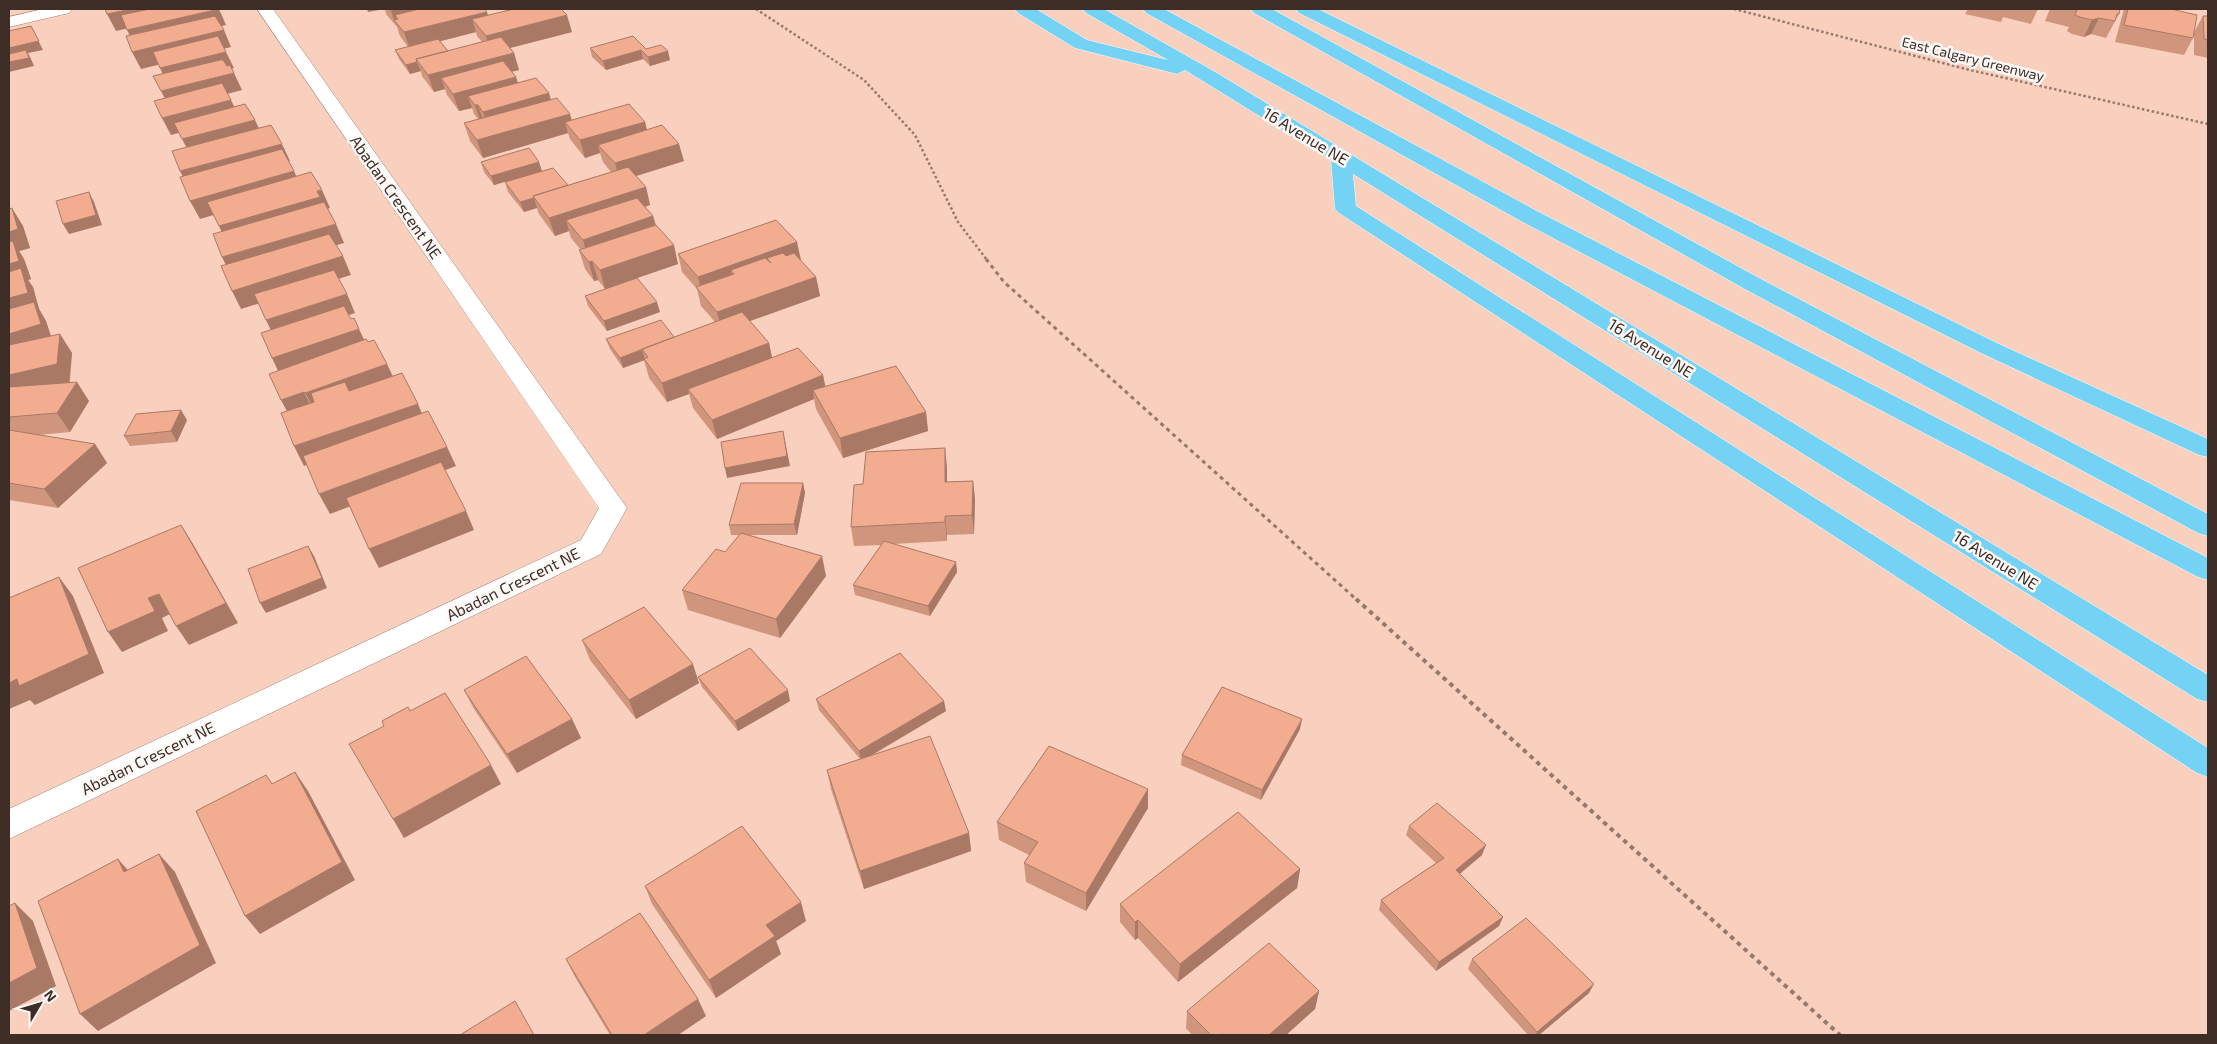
<svg xmlns="http://www.w3.org/2000/svg" width="2217" height="1044" font-family="'Exo 2',sans-serif">
<style>
.lines{fill:none;stroke-linecap:round;stroke-linejoin:round}
.street-casing{stroke:#a68071;stroke-width:1}
.highway-casing{stroke:#fff;stroke-width:1}
.path-far2{stroke:#96796e;stroke-width:2.5;stroke-dasharray:2.5 2.5;stroke-linecap:butt}
.path-far1{stroke:#96796e;stroke-width:3;stroke-dasharray:4 4;stroke-linecap:butt}
.path{stroke:#96796e;stroke-width:4;stroke-dasharray:4.5 4.5;stroke-linecap:butt}
.street{fill:#fff;fill-rule:evenodd}
.highway{fill:#74d3f4;fill-rule:evenodd}
.wall{fill:#d0957d;fill-rule:evenodd}
.shaded-wall{fill:#a97966}
.building{fill:#f2ad91;stroke:#a97966}
.labels{text-anchor:middle;stroke-width:5;stroke-linejoin:round;paint-order:stroke}
.far-street-label{font-size:14px;fill:#3d2d26;stroke:#fdf9f7}
.street-label{font-size:16px;fill:#3d2d26;stroke:#fdf9f7}
</style>
<rect width="100%" height="100%" fill="#f9cfbe"/>
<g class="lines">
<!-- street casing -->
<g class="street-casing">
<path id="street" d="M43,9H72L69,13L9,27V17Z
M257,9H273L627,508L601,554L9,839V809L581,540L599,508Z"/>
</g>
<!-- highway casing -->
<g class="highway-casing">
<path id="highway" d="M1015,9H1036L1087,40L1168,60L1086,13L1083,9H1104L1217,73L2208,675V702L2197,699L1353,174L1356,206L2208,748V777L2197,773L1339,213L1335,209L1331,160L1185,70L1177,74L1075,48L1018,13Z
M1143,9H1164L1535,210L2208,558V580L2198,577L1519,220L1146,13Z
M1251,9H1272L1759,278L2208,514V536L2198,533L1743,288L1254,13Z
M1296,9H1318L1999,344L2208,439V457L2199,455L1983,354L1299,13Z"/>
</g>
<!-- path-far2 -->
<path class="path-far2" d="M756,9L864,80L915,135L958,222L987,260
M1734,9L1970,70L2208,124"/>
<!-- path-far1 -->
<path class="path-far1" d="M986,259L1004,282L1357,600"/>
<!-- path -->
<path class="path" d="M1356,599L1840,1035"/>
<!-- street -->
<use href="#street" class="street"/>
<!-- highway -->
<use href="#highway" class="highway"/>
</g>
<!-- wall -->
<path class="wall" d="M385,9H484L488,15L572,32L510,48L514,53L519,70L511,72L516,77L518,83L550,99L572,120L645,122L647,130L684,161L636,176L646,187L650,205L645,207L653,216L656,225L678,264L637,278L660,312L607,331L588,306L585,296L605,289L598,280L594,281L585,269L579,250H581L571,238L569,231L555,236L539,214L537,208L524,212L508,192L505,182L537,172L494,185L484,172L481,162L542,171L568,185L611,172L603,162L600,153L585,158L570,139L568,133L483,158L470,141L464,123L478,119L474,114L472,108L459,111L447,95L445,89L434,92L422,76L421,71L410,74L399,59L395,50L408,47L400,36L397,27L386,14ZM476,32L477,36L482,42L448,51L440,41Z
M1968,9H2038L2031,24L2003,17L2001,22L1965,14Z
M2050,9H2120L2119,14L2106,38L2091,34L2084,37L2072,34L2067,31L2069,27L2045,21Z
M2124,9H2175V10L2193,38L2184,55L2115,42Z
M2203,16H2208V58L2194,55V32Z
M590,48L646,49L670,60L650,66L643,59L606,70L592,57Z
M9,209L23,226L30,248L19,251L24,259L31,279L28,280L33,287L39,309L46,321L51,336L60,334L72,353L70,382L89,401L70,432L39,435L95,444L107,463L58,508L9,500Z
M678,254L800,260L816,277L820,296L750,321L769,343L772,358L823,375L825,387L926,412L928,431L843,458L816,409L814,399L717,439L693,408L689,394L667,402L649,378L644,360L623,368L610,349L606,339L674,337L715,322L701,306L697,289L682,272Z
M187,420L177,442L130,446L124,436Z
M947,467V482L973,481L975,500L974,534L947,535V541L893,544L956,562L957,572L930,616L855,595L853,585L881,545L854,546L851,527L863,484Z
M803,483L805,493L797,535H747L826,576L780,638L688,610L682,590L725,552L740,535H731L729,525Z
M582,640L699,683L636,719L590,660Z
M698,677L790,701L738,731L702,687Z
M464,690L572,719L581,738L517,773L474,709Z
M816,699L946,711L871,756L969,833L971,851L864,889L831,789L827,770L860,759L819,710Z
M1300,729L1261,800L1181,765L1182,755Z
M1148,808L1086,911L1026,882L1024,863L1029,855L999,840L997,822Z
M1409,826L1482,855L1460,874L1503,917L1499,926L1436,971L1379,910L1381,900L1436,863L1406,835Z
M1300,869L1297,888L1178,982L1138,938L1135,940L1120,922V904Z
M645,886L806,921L776,941L781,954L716,998L652,904Z
M566,959L706,1016L678,1035H610L575,977Z
M1472,959L1589,993L1539,1035H1528L1468,969Z
M1319,991L1315,1009L1286,1035H1192L1186,1028L1187,1011Z"/>
<!-- shaded-wall -->
<path class="shaded-wall" d="M132,9H202L203,11L116,31L107,14Z
M219,9L226,25L135,46L127,30Z
M367,9H384L368,12Z
M400,9H474L398,19L395,15L399,25L394,20L391,11Z
M487,12L492,28L472,19L476,32L410,49L404,32Z
M567,15L572,32L491,53L486,36Z
M2099,18L2091,34L2084,37L2092,20Z
M31,26L43,50L28,53L31,59L34,66L9,72V48Z
M224,30L231,47L141,69L132,52Z
M641,50L643,59L606,70L603,61Z
M668,51L670,60L650,66L648,57Z
M226,52L234,68L168,85L160,68Z
M514,53L519,70L449,88L441,78L445,89L434,92L428,75Z
M417,62L421,71L410,74L406,65Z
M234,73L242,90L170,109L161,91Z
M516,77L521,94L478,106L484,122L481,123L475,105L468,96L472,108L459,111L453,94Z
M549,93L554,110L489,129L483,112Z
M231,100L239,117L171,135L162,118Z
M570,114L575,131L565,122L568,133L483,158L477,140Z
M255,120L263,137L191,156L182,139Z
M645,122L649,139L598,145L600,153L585,158L580,140Z
M282,144L290,161L189,189L180,171Z
M679,144L684,161L620,181L615,163Z
M539,162L542,171L494,185L491,176Z
M294,171L302,189L200,219L190,201Z
M646,187L650,205L574,230L566,220L569,231L555,236L549,218Z
M322,190L330,208L228,245L219,226Z
M89,192L94,202L102,225L69,234L63,224Z
M534,198L537,208L524,212L520,202Z
M12,208L23,226L30,248L19,251L24,259L31,279L28,280L33,287L39,309L46,321L53,343L9,356V232Z
M653,216L658,234L588,258L583,240Z
M336,224L344,243L231,276L222,257Z
M797,242L801,260L771,263L767,258L769,272L731,270L734,284L702,294L698,277Z
M674,245L678,264L605,289L600,270Z
M343,256L351,275L241,309L232,291Z
M592,261L598,280L594,281L589,262Z
M816,277L820,296L722,331L717,312Z
M347,294L355,313L275,339L266,320Z
M657,302L660,312L607,331L604,321Z
M359,329L368,348L281,377L272,358Z
M60,334L72,353L69,383L9,397V375Z
M769,343L773,362L688,389L689,394L667,402L662,383Z
M642,350L645,360L623,368L620,358Z
M387,364L396,383L315,412L305,393Z
M823,375L827,394L813,390L814,399L717,439L712,420Z
M77,382L89,401L70,432L57,413Z
M304,392L314,411L291,419L281,400Z
M418,404L426,423L304,466L294,446Z
M181,410L187,420L177,442L171,431Z
M926,412L928,431L843,458L840,438Z
M783,431L790,466L727,478L725,468Z
M95,444L107,463L58,508L44,489Z
M447,447L456,466L330,514L319,494Z
M945,448L947,467V502L945,482Z
M973,481L975,500L974,534L972,515Z
M803,483L805,493L797,535L794,524Z
M466,511L474,530L379,568L369,549Z
M945,516L947,535V541L945,522Z
M181,525L193,544L238,623L189,645L176,626Z
M308,546L314,556L327,588L266,613L260,603Z
M822,556L826,576L780,638L776,619Z
M956,562L957,572L930,616L928,606Z
M59,577L73,596L104,673L35,705L30,700L9,709V683Z
M159,594L172,613L162,618L168,631L122,652L108,632L148,598Z
M693,664L699,683L636,719L629,700Z
M788,690L790,701L738,731L735,721Z
M944,701L946,711L861,761L859,751Z
M572,719L581,738L517,773L507,754Z
M1302,719L1300,729L1261,800L1262,790Z
M491,765L501,784L404,838L393,819Z
M295,772L308,791L355,880L260,934L245,916Z
M1148,789V808L1086,911V893Z
M969,833L971,851L864,889L860,871Z
M1486,845L1482,855L1453,879L1456,870Z
M159,854L175,872L216,963L98,1031L80,1014Z
M118,859L134,877L124,872Z
M1300,869L1297,888L1178,982L1180,964Z
M801,902L806,921L776,941L781,954L716,998L709,980L766,925Z
M15,903L33,921L56,986L9,1011V983Z
M1503,917L1499,926L1436,971L1439,962Z
M1138,920V938L1135,940V922Z
M1594,984L1589,993L1539,1035H1535L1537,1032Z
M1319,991L1315,1009L1286,1035H1269Z
M698,999L706,1016L678,1035H644Z"/>
<!-- building -->
<path class="building" d="M105,9H132L107,14Z
M150,9H219L127,30L121,15Z
M390,9H400L391,11Z
M419,9H484L487,12L404,32L394,20L398,19L395,15Z
M514,9H561L567,15L486,36L472,19Z
M2070,9H2120L2119,14H2117L2115,21L2099,18L2092,20L2080,17L2075,15L2077,10Z
M2128,9H2175V10L2197,15L2193,38L2124,25Z
M215,16L224,30L132,52L126,36Z
M2203,16H2208V40L2204,39Z
M31,26L39,41L9,48V31Z
M218,36L226,52L160,68L153,52Z
M633,36L646,49L661,45L668,51L648,57L641,50L603,61L590,48Z
M501,37L514,53L428,75L416,59Z
M438,39L448,51L416,59L417,62L406,65L395,50Z
M26,50L29,58L9,62V54Z
M220,60H223L227,66L230,65L234,73L161,91L153,76Z
M503,61L516,77L453,94L441,78Z
M536,78L549,93L483,112L478,105H475L468,96Z
M222,83L231,100L162,118L154,101Z
M557,98L570,114L477,140L464,123Z
M245,104L255,120L182,139L174,123Z
M629,104L645,122L580,140L565,122Z
M271,125L282,144L180,171L172,151Z
M662,125L679,144L615,163L598,145Z
M529,148L539,162L491,176L481,162Z
M282,149L294,171L190,201L180,177Z
M628,167L646,187L549,218L533,196Z
M553,168L568,185L533,196L534,198L520,202L505,182Z
M311,172L322,190L317,191L320,197L219,226L207,202Z
M89,192L96,215L63,224L56,201Z
M637,198L653,216L583,240L566,220Z
M324,202L336,224L222,257L213,234Z
M12,208L18,229L9,232V209Z
M776,220L797,242L698,277L678,254Z
M656,225L674,245L600,270L592,261L589,262L579,250Z
M329,234L343,256L232,291L221,266Z
M13,241L19,261L9,264V242Z
M783,253L786,256L794,253L816,277L717,312L696,287L734,274L731,270L765,258L771,263L767,258Z
M21,268L28,293L9,298V272Z
M334,270L347,294L266,320L254,294Z
M637,278L657,302L604,321L585,296Z
M34,302L41,324L9,334V309Z
M344,306L351,319L354,318L359,329L272,358L261,333Z
M742,312L769,343L662,383L644,359L648,357L642,349Z
M661,320L674,337L620,358L606,339Z
M60,334L57,364L9,375V345Z
M366,339L368,342L374,340L387,364L305,393L304,392L281,400L269,374Z
M798,348L823,375L712,420L688,389Z
M896,366L926,412L840,438L813,390Z
M402,373L418,404L294,446L281,413L314,402L311,393L345,382L349,391Z
M77,382L57,413L9,417V387Z
M181,410L171,431L124,436L136,414Z
M428,411L447,447L319,494L303,456Z
M9,430L95,444L44,489L9,483Z
M783,431L787,456L725,468L721,442Z
M945,448V482L973,481L972,515L945,516V522L851,527L854,485L863,484L866,452Z
M441,462L466,511L369,549L346,498Z
M741,483H803L794,524L729,525Z
M181,525L226,603L176,626L159,594L148,598L155,611L108,632L78,568Z
M741,533L822,556L776,619L682,590L716,549L725,552Z
M884,541L956,562L928,606L853,585Z
M308,546L322,578L260,603L248,569Z
M59,577L89,654L19,686L17,679L9,683V598Z
M644,607L693,664L629,700L582,640Z
M750,648L788,690L735,721L698,677Z
M900,653L944,701L859,751L816,699Z
M526,656L572,719L507,754L464,690Z
M1222,687L1302,719L1262,790L1182,755Z
M445,693L491,765L393,819L349,744L384,726L382,721L408,707L410,711Z
M930,736L969,833L860,871L827,770Z
M1049,746L1148,789L1086,893L1024,863L1038,842L997,822Z
M295,772L342,862L245,916L196,811L266,775L272,784Z
M1437,803L1486,845L1456,870L1503,917L1439,962L1381,900L1444,858L1409,826Z
M1238,812L1300,869L1180,964L1138,920L1135,922L1120,904Z
M742,826L801,902L766,925L775,936L709,980L645,886Z
M159,854L200,945L80,1014L38,901L118,859L124,872Z
M15,903L37,968L9,983V906Z
M640,913L698,999L644,1035H612L566,959Z
M1526,918L1594,984L1537,1032L1472,959Z
M1269,943L1319,991L1269,1035H1225L1223,1034L1221,1035H1211L1187,1011Z
M515,1001L534,1035H460Z"/>
<g class="labels">
<!-- far-street labels -->
<g class="far-street-label">
<text transform="translate(1973 59) rotate(14)" y="5">East Calgary Greenway</text>
</g>
<!-- street labels -->
<g class="street-label">
<text transform="translate(1306 136) rotate(31)" y="6">16 Avenue NE</text>
<text transform="translate(396 197) rotate(55)" y="6">Abadan Crescent NE</text>
<text transform="translate(1651 348) rotate(32)" y="6">16 Avenue NE</text>
<text transform="translate(1996 560) rotate(32)" y="6">16 Avenue NE</text>
<text transform="translate(513 584) rotate(-26)" y="6">Abadan Crescent NE</text>
<text transform="translate(148 758) rotate(-26)" y="6">Abadan Crescent NE</text>
</g>
</g>
<!-- border -->
<rect width="2217" height="1044" fill="none" stroke="#3d2d26" stroke-width="20"/>
<!-- north arrow -->
<g transform="translate(40 1004) rotate(52)" stroke="#fdf9f7" stroke-width="4" paint-order="stroke">
<path d="M0-4L9 19L0 12L-9 19Z" fill="#3d2d26"/>
<text y="-8" font-size="14" font-weight="bold" text-anchor="middle" fill="#3d2d26">N</text>
</g>
</svg>
